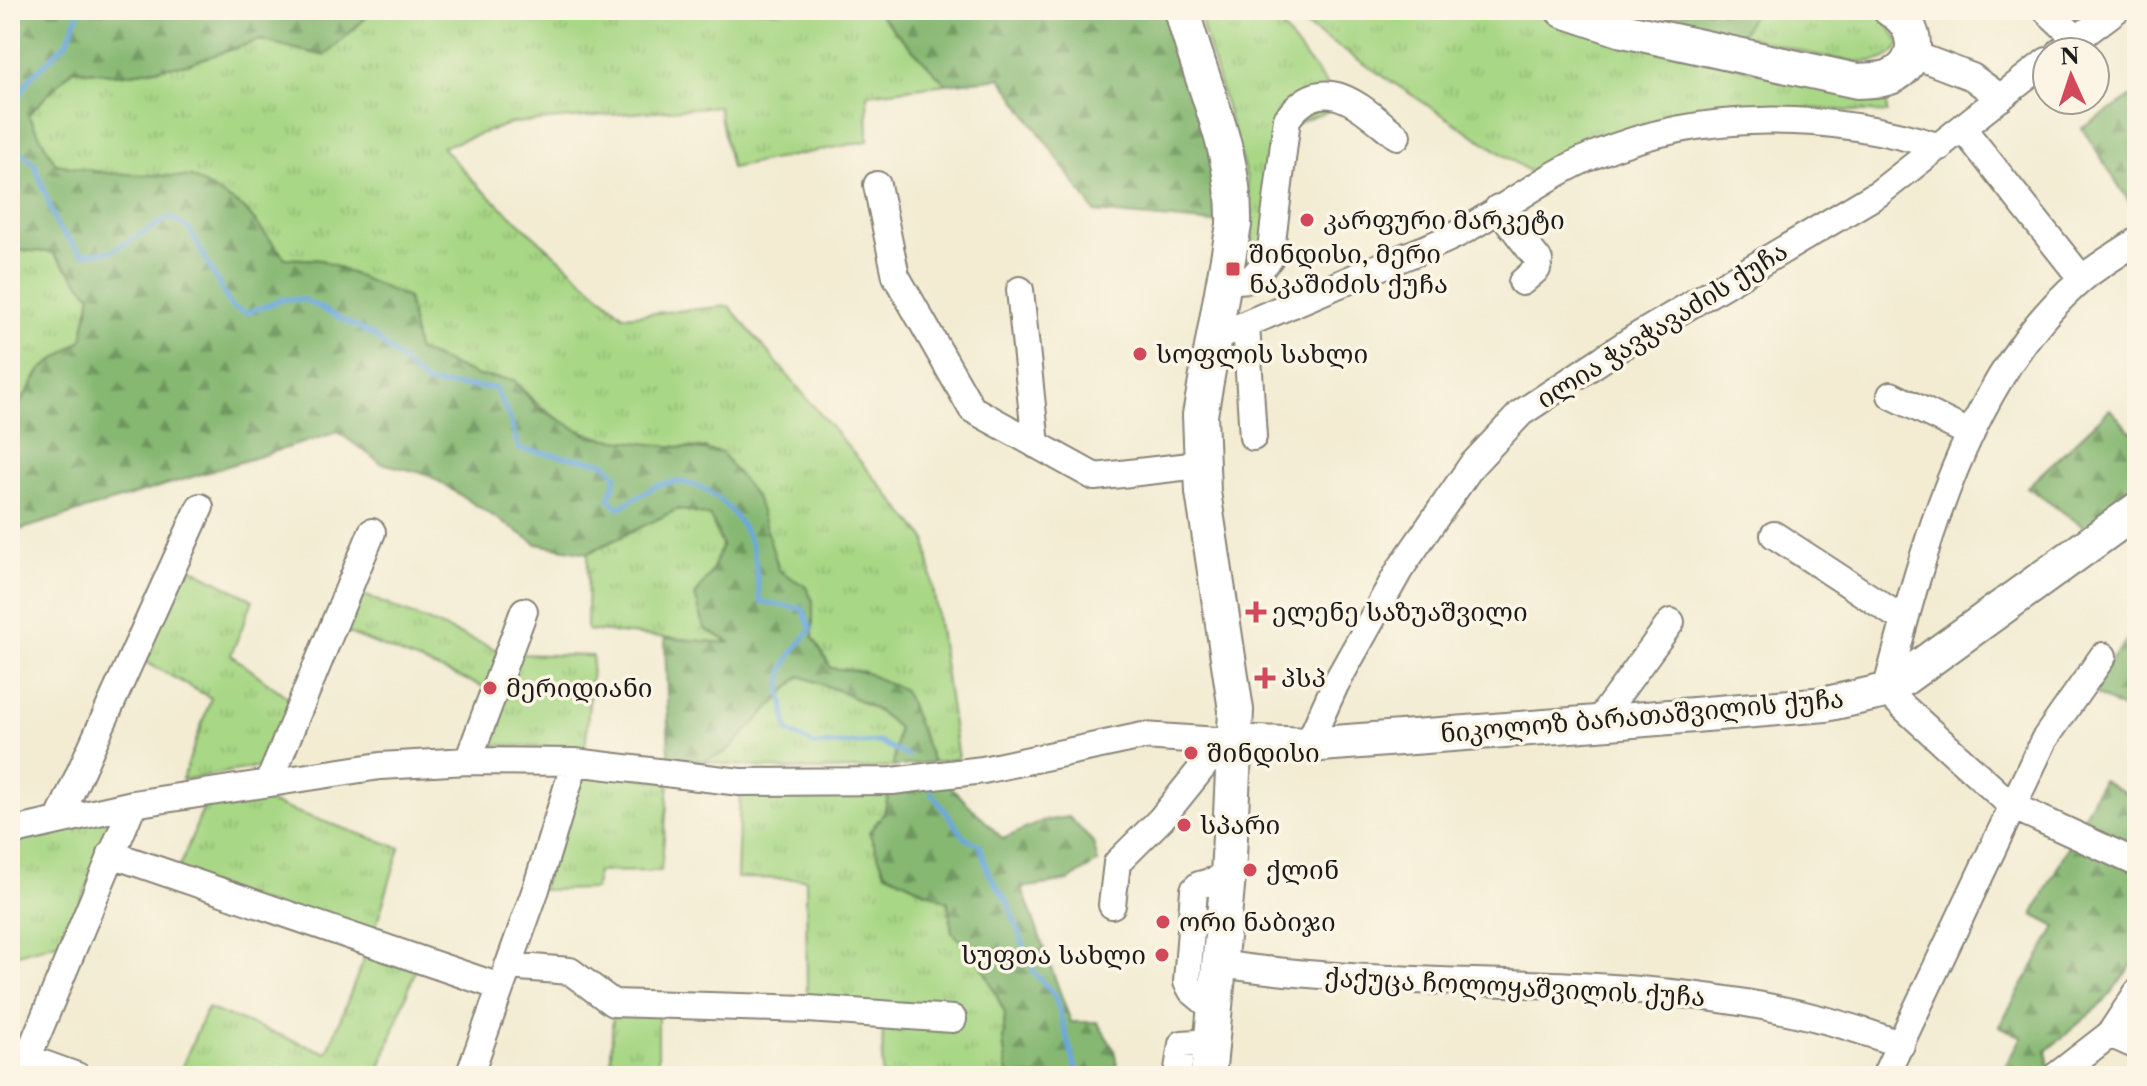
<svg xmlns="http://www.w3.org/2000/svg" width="2147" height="1086" font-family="'Libre Caslon Text','Noto Serif Georgian',serif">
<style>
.grass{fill:url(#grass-tufts);stroke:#627a50;stroke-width:2}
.forest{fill:url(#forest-firs);stroke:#516a47;stroke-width:2}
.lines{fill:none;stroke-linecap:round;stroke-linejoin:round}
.stream{stroke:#6ba8dd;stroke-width:5}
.minor-casing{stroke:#888478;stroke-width:30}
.major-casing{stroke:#888478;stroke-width:38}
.minor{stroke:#fff;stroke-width:26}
.major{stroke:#fff;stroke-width:34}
.poi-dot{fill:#d1495b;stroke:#fcf5e5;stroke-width:3}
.labels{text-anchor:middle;stroke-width:7;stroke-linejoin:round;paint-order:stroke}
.poi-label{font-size:26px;fill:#1c1c1c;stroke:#fcf5e5;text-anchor:start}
.street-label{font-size:26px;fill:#1c1c1c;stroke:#fcf5e5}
</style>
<defs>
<pattern id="grass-tufts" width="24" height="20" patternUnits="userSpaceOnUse" patternTransform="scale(2)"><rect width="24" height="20" fill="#a8d785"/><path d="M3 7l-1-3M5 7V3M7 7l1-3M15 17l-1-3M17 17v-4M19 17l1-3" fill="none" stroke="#90b872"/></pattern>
<pattern id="forest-firs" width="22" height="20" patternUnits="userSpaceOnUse" patternTransform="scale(2)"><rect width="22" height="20" fill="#86b872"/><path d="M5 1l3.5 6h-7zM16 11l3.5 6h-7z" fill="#6d955d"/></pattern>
</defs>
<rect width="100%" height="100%" fill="#fcf5e5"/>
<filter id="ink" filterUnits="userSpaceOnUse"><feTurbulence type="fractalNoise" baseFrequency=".0125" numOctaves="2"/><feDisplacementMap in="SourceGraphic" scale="16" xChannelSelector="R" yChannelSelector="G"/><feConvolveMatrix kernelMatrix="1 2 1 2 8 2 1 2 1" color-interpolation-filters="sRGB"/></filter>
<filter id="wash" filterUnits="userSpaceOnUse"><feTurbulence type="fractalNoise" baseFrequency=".006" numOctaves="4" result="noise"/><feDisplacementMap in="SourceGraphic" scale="32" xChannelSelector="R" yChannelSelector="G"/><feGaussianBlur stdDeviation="1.8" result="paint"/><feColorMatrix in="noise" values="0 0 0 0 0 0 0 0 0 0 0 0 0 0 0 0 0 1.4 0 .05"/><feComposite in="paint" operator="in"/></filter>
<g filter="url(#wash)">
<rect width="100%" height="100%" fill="#f3ecd3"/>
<!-- grass -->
<path class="grass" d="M374,10H875L946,84L867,94L868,141L731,168L718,106L512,123L442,147L477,185L624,316L729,306L926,539L958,759L933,762L918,728L864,672L831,668L813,637V601L805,587L778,570L706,448C626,445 568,445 514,380L478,376L417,350L322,260L285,258L244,208L56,164L27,115L73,69L119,75L187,64L260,40L325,56Z
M1202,10H1279L1276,19L1343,106L1289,126L1278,247L1253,243L1247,179L1202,25Z
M1282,10H1535L1579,29L1772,75L1887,96V113L1796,108L1648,123L1530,172Z
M1755,10H1878L1900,43C1896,51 1892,56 1883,59C1848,70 1778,43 1741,35Z
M10,250L52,252L91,295L82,340L41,370L10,419Z
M678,509L711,517L722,545L712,571L695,596L733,644L587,630L588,553Z
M176,560L253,600L231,655L295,703L272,764L182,780L211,698L133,655Z
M349,589L508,654L494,691L333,627Z
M513,654L593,656L585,750L480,744Z
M800,676C834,689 872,702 898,728L893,767C828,772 768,771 703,761L727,752Z
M578,767L669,783L661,871L597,872L595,889L542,890Z
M239,792L400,848L372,939L177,873L208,797Z
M889,792L884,813L869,832L885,872L948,902L952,932L981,963L1005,1013L1003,1042L1008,1076H882L883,1020L807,1004L806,879L737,878L740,794Z
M120,816L61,942L10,956V842Z
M369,946L418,963L377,1076H178L207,1008L327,1053Z
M613,1011L658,1012V1076H610Z"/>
<!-- forest -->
<path class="forest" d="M21,10H374L325,56L260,40L187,64L118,75L73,69L28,115L56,164L107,173L192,177L244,208L285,258L321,260L408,298L417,350L478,376L514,380L537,407L591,437L721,452L757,499L779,570L806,587L813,601V637L831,668L864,672L904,690L933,762L893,767L898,728C873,702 834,688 800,676L727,752L703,761L669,757L665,638L731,643L705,629L695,596L712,571L722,545L710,516L678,509L588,553L537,544L427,474L381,463L338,432L10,533V419L41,370L82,340L91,295L52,252L10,250V27Z
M875,10H1171L1220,154L1225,224L1095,212L1001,78L946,84Z
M1634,10H1755L1741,35Z
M2137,93V214L2082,128Z
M2110,409L2131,432L2137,427V499L2090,531L2027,487Z
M2137,627V717L2088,690Z
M2102,780L2137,799V958L2104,1002L2046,1051L2051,1076H1999L2022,1037L1999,1026L2056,927L2033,915Z
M947,783L1003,839L1043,821L1069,817L1093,842L1098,862L1068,881L1022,888L1071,1022H1097L1114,1049L1119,1076H1008L1003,1042L1005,1013L981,963L952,932L948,902L885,872L869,832L884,813L889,792Z"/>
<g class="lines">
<!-- stream -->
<path class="stream" d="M10,114L29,79L67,42L80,10
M10,142L35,165L57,226L82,254L112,251L170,217L190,230L231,307L247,313L284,299L305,300L374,336L427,384L495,388L510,419L519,449L605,463L617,476L609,499L619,508C631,501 644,492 657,486C701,469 739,511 752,547C758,563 756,585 761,602L803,609L811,630C773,672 779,680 788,732L815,745L879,742L908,756
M931,792L966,839L980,845L988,872L1008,903L1033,971L1055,996L1078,1076"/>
</g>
</g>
<g filter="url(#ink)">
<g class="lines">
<!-- minor casing -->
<g class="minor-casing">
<path id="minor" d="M2046,10L2077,39
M2060,52L2116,10
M1912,54L1972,77L2001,98
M1964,130L2082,279
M877,185L896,276L972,409L1095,477L1199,465
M1498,208L1539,261L1537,269L1522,282
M2137,241C2119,254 2098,265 2082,279C1968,376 1922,552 1886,691L2012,806L2137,863
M1222,281L1251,279L1270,258L1287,119C1325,68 1361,108 1397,136
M1020,290L1036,445
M1246,324L1253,437
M1211,339C1269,314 1327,289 1384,265C1410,254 1438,245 1463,231C1507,207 1547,175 1594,155C1702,109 1830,112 1940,147
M1891,395L1971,434
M1774,535L1904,620
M1597,723L1671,622
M1308,745L1335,685L1400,569L1472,465L1521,413L1633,339L1879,193L2047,61
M468,761L524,611
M269,782L372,532
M58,821L200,507
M10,832L133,804L380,766L468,761L575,762L740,782L892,781L983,770L1143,736L1234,742
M111,854L500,987
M1112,905L1117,863L1161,819L1206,763L1234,742
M1220,964C1445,998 1686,960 1901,1045
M508,966L570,971L613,1003L808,1009L953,1019
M1215,1010L1192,991L1187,982L1194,890L1199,885L1228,877
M2110,1034L2137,1046
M27,1058L77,1076
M20,1076L133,804
M469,1076L536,889L575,762
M1177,1076L1182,1044L1212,1042
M1885,1076L2044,740L2103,656
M2056,1076L2110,1034L2137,993"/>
</g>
<!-- major casing -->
<g class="major-casing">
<path id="major" d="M1182,10C1200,82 1236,148 1234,225L1200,415L1203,492L1236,710L1228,877L1208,1076
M1563,10L1623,30L1857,81C1868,80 1880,81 1890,77C1922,64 1919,25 1891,10
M1234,742L1308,745L1597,723L1826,704L1886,691L2137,510"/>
</g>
<!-- minor -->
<use href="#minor" class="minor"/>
<!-- major -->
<use href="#major" class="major"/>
</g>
</g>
<!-- markers -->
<g class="poi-dot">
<circle cx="1307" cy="220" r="8"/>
<rect x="1225" y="261" width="16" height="16" rx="4"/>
<circle cx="1140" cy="354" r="8"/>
<path d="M1252 600h8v8h8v8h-8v8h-8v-8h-8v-8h8z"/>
<path d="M1261 666h8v8h8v8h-8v8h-8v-8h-8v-8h8z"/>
<circle cx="490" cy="688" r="8"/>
<circle cx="1191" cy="753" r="8"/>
<circle cx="1184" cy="825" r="8"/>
<circle cx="1250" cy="870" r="8"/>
<circle cx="1163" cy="922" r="8"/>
<circle cx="1162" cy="955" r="8"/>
</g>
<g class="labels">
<!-- poi labels -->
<g class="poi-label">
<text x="1323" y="229">კარფური მარკეტი</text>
<text x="1249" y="263">შინდისი, მერი<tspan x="1249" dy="30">ნაკაშიძის ქუჩა</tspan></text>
<text x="1156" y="363">სოფლის სახლი</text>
<text x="1272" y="621">ელენე საზუაშვილი</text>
<text x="1281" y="687">პსპ</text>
<text x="506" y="697">მერიდიანი</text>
<text x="1207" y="762">შინდისი</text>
<text x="1200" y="834">სპარი</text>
<text x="1266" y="879">ქლინ</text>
<text x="1179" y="931">ორი ნაბიჯი</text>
<text x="1146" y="964" text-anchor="end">სუფთა სახლი</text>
</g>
<!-- street labels -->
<g class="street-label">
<text transform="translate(1662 325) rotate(-32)" y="9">ილია ჭავჭავაძის ქუჩა</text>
<text transform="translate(1642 716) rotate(-5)" y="9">ნიკოლოზ ბარათაშვილის ქუჩა</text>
<text transform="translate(1515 987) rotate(3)" y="9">ქაქუცა ჩოლოყაშვილის ქუჩა</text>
</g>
</g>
<!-- margin -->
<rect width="2147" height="1086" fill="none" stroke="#fcf5e5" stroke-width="40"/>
<!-- north arrow -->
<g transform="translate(2071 76) rotate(357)"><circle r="38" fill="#fcf5e5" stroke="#a29e95" stroke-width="2"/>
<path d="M0-6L14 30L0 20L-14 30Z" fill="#d1495b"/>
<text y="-12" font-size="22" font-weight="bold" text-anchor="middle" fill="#1c1c1c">N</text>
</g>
</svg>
